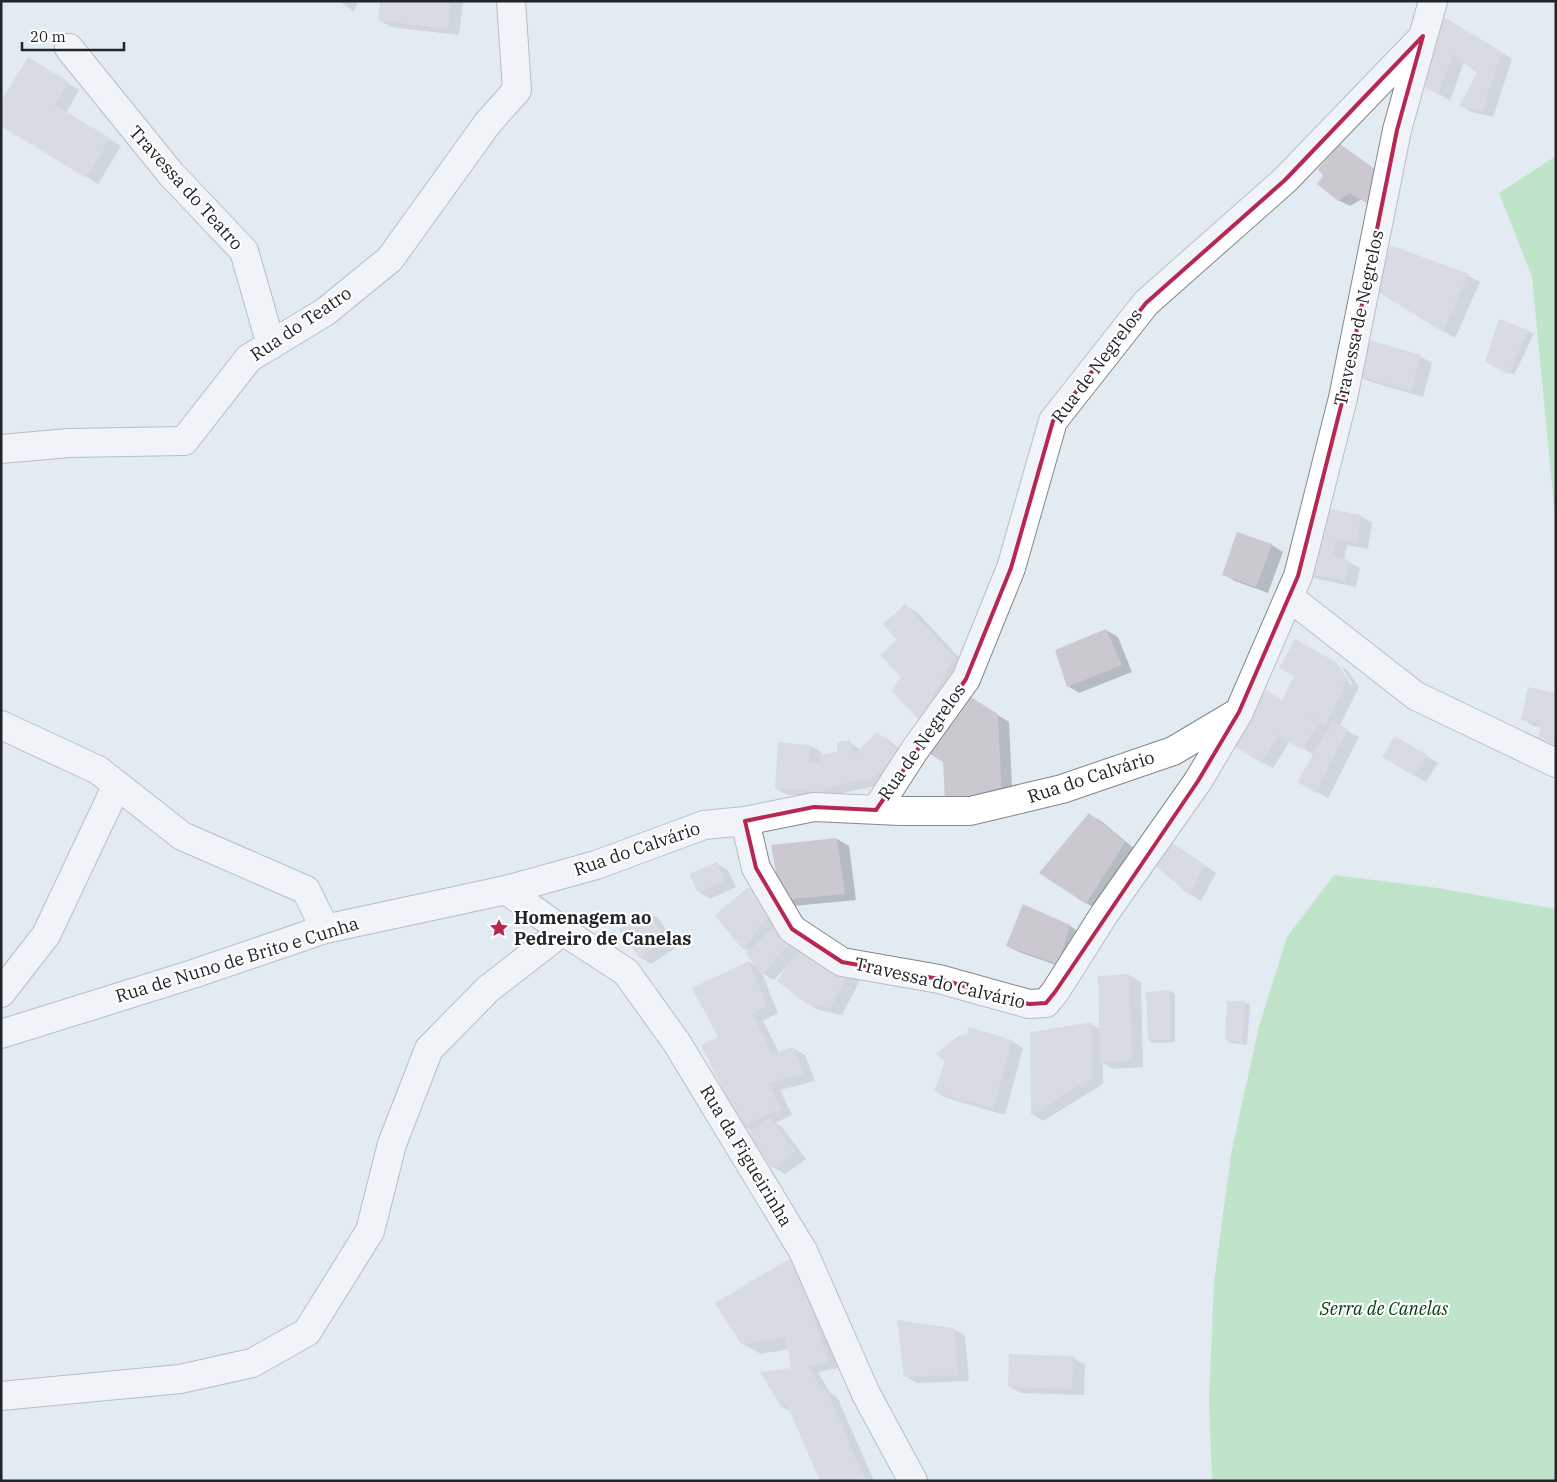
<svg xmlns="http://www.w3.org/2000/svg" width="1557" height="1482" font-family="'IBM Plex Serif',serif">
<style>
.green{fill:#96dc99}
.shadow{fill:#0003}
.building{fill:#cbc8d0}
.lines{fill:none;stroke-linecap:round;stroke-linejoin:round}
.minor-casing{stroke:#80878d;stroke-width:30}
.minor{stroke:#fff;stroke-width:28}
.marked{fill:none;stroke:#b72751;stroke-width:4;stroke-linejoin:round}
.labels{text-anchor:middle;stroke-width:4.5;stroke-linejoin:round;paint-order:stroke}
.street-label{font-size:18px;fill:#222528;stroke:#fff}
.poi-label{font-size:18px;font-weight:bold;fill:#222528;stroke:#fff;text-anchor:start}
.park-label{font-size:18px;font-style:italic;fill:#013c0c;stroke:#fff}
</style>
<rect width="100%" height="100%" fill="#e3ebf2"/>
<!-- green -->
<path class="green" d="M1556,156V527L1532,277L1499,193Z
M1334,875L1438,888L1556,909V1481H1212L1209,1400L1214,1282L1231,1154L1259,1026L1287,937Z"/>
<!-- shadow -->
<path class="shadow" d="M339,1H358L354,11Z
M381,1H463L459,35L391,27L379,20Z
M1453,23L1512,59L1493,117L1472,112L1461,106L1478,72L1464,62L1450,101L1417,80Z
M40,66L79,90L66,113L121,146L98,184L1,125Z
M1340,146L1386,177L1362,199L1350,206L1338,200Z
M1391,247L1468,276L1480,282L1455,338L1443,331Z
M1528,331L1534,334L1514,375L1492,364Z
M1367,340L1421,357L1432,363L1423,397L1368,381L1357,375Z
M1320,509L1360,516L1372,522L1368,549L1347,545L1344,560L1360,568L1356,587L1317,579L1306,573Z
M1238,533L1272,545L1283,552L1268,593L1235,581L1223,574Z
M905,606L917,612L965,664L921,720L902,677L898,640Z
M1106,630L1118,637L1132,672L1079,693L1068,686Z
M1336,663L1351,685L1353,684L1341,666L1348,671L1359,687L1339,727L1359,737L1328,798L1299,782L1314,755L1290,741L1273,768L1261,762L1283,701Z
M1556,695L1555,745L1540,737L1542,727L1534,726L1522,719Z
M977,702L1009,722L1013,806L946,802Z
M877,734L889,740L911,760L881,785L851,791L831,798L788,795L777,789L810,746L821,752V756L839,753L848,741L861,750Z
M1395,737L1438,763L1426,782L1384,757Z
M1090,815L1101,821L1136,850L1098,910L1086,903Z
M837,839L849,846L856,900L794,906L782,899Z
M1178,847L1216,873L1201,901L1190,894L1152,861Z
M717,864L728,870L736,887L710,899L699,892Z
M748,888L760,895L849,973L860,980L842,1015L819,1010L807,1003L789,964L774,980L762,973L778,1013L763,1021L779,1053L793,1048L805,1055L815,1081L780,1090L792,1115L775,1123L781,1126L806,1159L785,1174L773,1167L752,1131L741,1125L719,1037L749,962L759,968L749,951L743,948Z
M647,912L659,919L677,947L651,964L640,957Z
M1070,926L1081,933L1070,970L1019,952L1007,946Z
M1129,975L1141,982L1143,1067L1113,1069L1103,1063V1084L1043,1121L1032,1114L1091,1024L1100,1029L1099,977Z
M1170,991L1175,994V1042L1154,1043L1149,1040Z
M1244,1002L1250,1005L1247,1045L1232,1043L1226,1040Z
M1011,1041L1023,1048L1005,1115L947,1098L935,1091Z
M794,1257L831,1341L839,1368L818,1372L830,1393L837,1397L874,1481H822L791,1412L782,1407L793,1369L789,1349L761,1354L743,1344Z
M954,1329L965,1336L969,1381L917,1383L905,1376Z
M1073,1358L1085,1364L1084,1395L1020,1393L1009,1386Z"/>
<!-- building -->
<path class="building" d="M380,1H451L448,29L378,21Z
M1441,15L1502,52L1482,111L1459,106L1477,73L1453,55L1438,95L1415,81Z
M28,57L69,82L55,105L110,138L86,178L1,126V101Z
M1340,144L1375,169L1372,206L1349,193L1338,201L1317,184L1323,176L1318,169Z
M1390,245L1469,274L1443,332L1378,292Z
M1499,319L1529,330L1508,374L1485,362Z
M1366,339L1421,355L1411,391L1355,375Z
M1319,507L1361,515L1357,543L1336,539L1332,556L1349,560L1345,581L1304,573Z
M1237,532L1272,544L1256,587L1222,575Z
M905,604L954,657L920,721L892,691L901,677L880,655L897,640L883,624Z
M1106,629L1122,665L1067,687L1055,650Z
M1295,639L1336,662L1348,679L1325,726L1308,715L1319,723L1302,750L1278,735L1261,763L1231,744L1266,690L1282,700L1294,676L1279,668Z
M1528,687L1556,693V756L1551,755L1554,741L1538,738L1541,724L1521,720Z
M966,694L998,714L1002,800L945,802L943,762L928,753Z
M1332,722L1348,729L1316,793L1297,782Z
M877,732L900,753L870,779L839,785L819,792L775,789L778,742L810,745L809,762H821L819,755L837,752V742L849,740L855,754Z
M1395,736L1427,755L1414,776L1382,757Z
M1089,813L1125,842L1086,904L1039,873Z
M837,838L845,894L781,900L771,845Z
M1166,839L1205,865L1189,895L1150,861Z
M717,862L725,881L698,893L689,874Z
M748,887L772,913L742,949L715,915Z
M1023,904L1070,925L1058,964L1006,946Z
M647,911L667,940L639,958L619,929Z
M775,926L791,942L762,975L746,953Z
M801,947L849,972L830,1009L807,1004L777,981Z
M749,961L767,1006L752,1014L772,1054L793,1047L804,1074L769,1084L782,1109L741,1126L701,1045L718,1037L692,988Z
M1129,974L1132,1061L1100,1063L1098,976Z
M1170,990V1040H1148L1146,992Z
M1227,1001H1245L1242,1043L1225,1040Z
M1092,1022V1078L1031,1115L1030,1032Z
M969,1027L1012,1040L994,1109L934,1092L945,1061L936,1054L958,1036L967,1034Z
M770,1118L796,1152L772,1168L746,1134Z
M794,1256L828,1362L808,1366L822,1391L826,1389L866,1481H820L787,1405L781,1407L760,1372L791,1368L786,1337L742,1345L715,1303Z
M897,1320L954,1328L958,1375L904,1377Z
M1009,1354L1074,1356L1072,1389L1008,1387Z"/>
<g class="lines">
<!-- minor casing -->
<g class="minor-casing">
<path id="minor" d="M69,48L171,174L244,251L271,345
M1,449L69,443L184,441L249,358L325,312L390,259L487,124L517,90L511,1
M1289,597L1416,696L1556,763
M1,725L98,770L182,836L306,890L325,929
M876,810L914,751L966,679L1011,568L1053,421L1146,303L1285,180L1419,41
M745,821L756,868L792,929L842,962L939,979L1029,1004L1046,1003L1055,992L1105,913L1198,781L1239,712L1298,576L1343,398L1397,130L1433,1
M506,890L563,931L626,972L677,1043L803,1251L866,1394L913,1481
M1,993L46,935L117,785
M1,1034L193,974L325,929L506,890L596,865L704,825L745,821L814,807L900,811H970L1062,789L1173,751L1237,713
M1,1396L180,1379L252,1363L307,1332L370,1231L392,1144L429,1049L488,989L563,931"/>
</g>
<!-- minor -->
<use href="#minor" class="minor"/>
</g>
<!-- marked area -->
<path d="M0 0H1557V1482H0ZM1423,36L1397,130L1343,398L1298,576L1239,712L1198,781L1055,992L1046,1003L1029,1004L939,979L842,962L792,929L756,868L745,821L814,807L876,810L966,679L1011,568L1053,421L1146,303L1285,180Z" fill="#e3ebf2" fill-opacity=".55" fill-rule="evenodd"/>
<path class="marked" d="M1423,36L1397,130L1343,398L1298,576L1239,712L1198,781L1055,992L1046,1003L1029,1004L939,979L842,962L792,929L756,868L745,821L814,807L876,810L966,679L1011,568L1053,421L1146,303L1285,180Z"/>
<!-- icons -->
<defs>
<g id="sight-bare" transform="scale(1.5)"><path d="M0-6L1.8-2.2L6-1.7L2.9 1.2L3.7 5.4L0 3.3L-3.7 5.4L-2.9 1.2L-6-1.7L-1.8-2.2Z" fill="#b72751" stroke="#fff" stroke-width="2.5" paint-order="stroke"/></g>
</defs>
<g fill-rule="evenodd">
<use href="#sight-bare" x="499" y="928"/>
</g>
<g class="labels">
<!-- street labels -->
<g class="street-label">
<text transform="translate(186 188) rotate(48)" y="6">Travessa do Teatro</text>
<text transform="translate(1359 318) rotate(-78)" y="6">Travessa de Negrelos</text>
<text transform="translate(301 324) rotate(-34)" y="6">Rua do Teatro</text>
<text transform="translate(1097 366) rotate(-53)" y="6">Rua de Negrelos</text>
<text transform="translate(922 742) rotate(-55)" y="6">Rua de Negrelos</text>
<text transform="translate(1091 777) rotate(-18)" y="6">Rua do Calvário</text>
<text transform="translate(637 849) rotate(-19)" y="6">Rua do Calvário</text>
<text transform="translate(237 960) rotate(-17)" y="6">Rua de Nuno de Brito e Cunha</text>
<text transform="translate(940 983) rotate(13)" y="6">Travessa do Calvário</text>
<text transform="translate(746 1156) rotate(59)" y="6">Rua da Figueirinha</text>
</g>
<!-- poi labels -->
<g class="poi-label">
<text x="514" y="924">Homenagem ao<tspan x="514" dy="21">Pedreiro de Canelas</tspan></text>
</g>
<!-- park labels -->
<g class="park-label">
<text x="1384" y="1315">Serra de Canelas</text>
</g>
</g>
<!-- border -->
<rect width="1557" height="1482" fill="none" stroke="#222528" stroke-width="5"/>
<!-- scale -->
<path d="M22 42v8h102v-8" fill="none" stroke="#222528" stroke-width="2.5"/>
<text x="30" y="42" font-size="15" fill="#222528" stroke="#ffffff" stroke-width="4" paint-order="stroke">20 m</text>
</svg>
